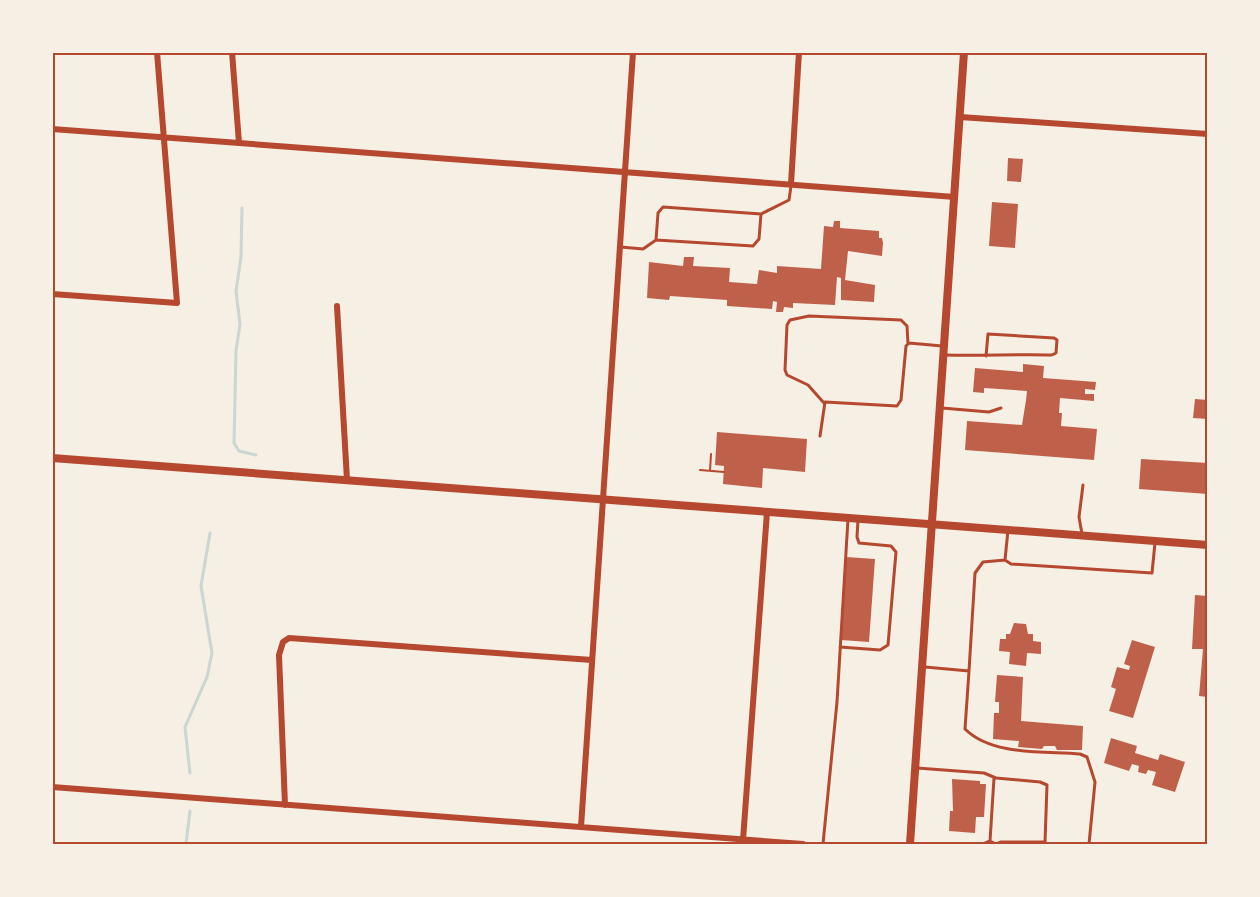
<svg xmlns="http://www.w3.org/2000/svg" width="1260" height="897" font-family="Inter,sans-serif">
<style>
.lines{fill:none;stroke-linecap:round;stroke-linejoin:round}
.stream{stroke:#c9d6d2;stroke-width:3}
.building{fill:#bf614a}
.path{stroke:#b5482f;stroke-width:2}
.service{stroke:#b5482f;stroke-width:3}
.minor{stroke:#b5482f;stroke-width:6}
.tertiary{stroke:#b5482f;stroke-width:8}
.secondary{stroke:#b5482f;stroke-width:8}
.neatline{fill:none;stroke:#b5482f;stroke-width:2}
</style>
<rect width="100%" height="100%" fill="#f6efe4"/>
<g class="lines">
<!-- stream -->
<path class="stream" d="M242,208L241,257L236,291L240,324L236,351L234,443L239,451L256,455
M190,773L185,727L207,677L212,653L201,586L210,533
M186,844L190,811"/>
</g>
<!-- building -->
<path class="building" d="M1008,158L1023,159L1021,182L1007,181Z
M992,202L1018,204L1015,248L989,246Z
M834,221H840V228L879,231V238H882L883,243L882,256L848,251L845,280L875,285L874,302L841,300V278L837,277L835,305L793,303V308L784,307L783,312H776L777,302L773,301L772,309L727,306V300L670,296L669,300L647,298L649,262L683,266L684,257H694L693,266L730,268L729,282L757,284L759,270L777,273V266L821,269L824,226L833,227Z
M1023,364L1044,366L1043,378L1096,382L1095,390L1085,389V394H1094V401L1060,398L1059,413H1062L1061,426L1097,429L1094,460L965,450L967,421L1022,425L1026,400L1027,391L984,388V393L973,392L975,368L1023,372Z
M1195,399L1208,400V419L1193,418Z
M717,432L807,439L805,472L763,468L762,488L723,484L724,466L715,465Z
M1141,459L1208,463V494L1139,489Z
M846,557L875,559L869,642L841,640Z
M1195,595L1208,596V697L1199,696L1203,649H1192Z
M1014,623L1026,624L1028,634H1033V641L1041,642V654L1027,653L1026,666L1009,664L1010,652L999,651L1000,639H1006V634H1010Z
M1132,640L1155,647L1133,718L1109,711L1116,689L1111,687L1117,667L1129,670L1130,666L1124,664Z
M997,675L1023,677L1021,721L1083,726L1082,750H1057L1055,746H1044L1042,749L1018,747L1019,741L993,739L994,713H999V702H995Z
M1111,738L1137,746L1135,753L1158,760L1160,754L1185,762L1175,792L1152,785L1156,772L1148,770L1146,774L1138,772L1139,766L1132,764L1129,771L1104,763Z
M952,779L980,781V784H986L984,817H976L975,833L949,831L950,811H953Z"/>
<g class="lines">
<!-- path -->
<path class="path" d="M700,470L724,472
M710,471L711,454"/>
<!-- service -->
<path class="service" d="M656,240L658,213L663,207L761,214
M621,247L643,249L656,240L753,246L759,239L761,214L789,200L791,186
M945,355C982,356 1016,354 1052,355L1056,353L1057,340L1054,338L988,334L986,356
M824,403L808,385L787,375L785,370L787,325L790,320L809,316L901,320L907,326L908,344
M942,408L989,412L1001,408
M820,436L825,402L897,406L901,400L906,346L909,343L942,346
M1008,530L1005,560L1011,564L1152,573L1155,543
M1082,534L1079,517L1083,485
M840,647L880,650L888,645L896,552L891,546L859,543L857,537L858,520
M925,667L969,671L975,573L983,562L1005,560
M969,671L965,729C992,756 1045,751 1080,754L1087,757L1095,782L1089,844
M917,768L984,773L996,778L1040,782L1047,785L1045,842H1001L996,844
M990,841L994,778
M823,844L837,702L848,519
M983,844L990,841L996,844"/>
<!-- minor -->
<path class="minor" d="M232,52L239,143
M960,117L1208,134
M52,129L955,197
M791,184L799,52
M52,294L177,303L157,52
M337,306L347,480
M52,787L803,844
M285,805L279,655L283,642L289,638L592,660
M581,827L633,52
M743,840L767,512"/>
<!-- tertiary -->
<path class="tertiary" d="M52,458L1208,545"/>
<!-- secondary -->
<path class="secondary" d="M910,844L964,52"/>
</g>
<!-- border -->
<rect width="1260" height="897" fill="none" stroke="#f6efe4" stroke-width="108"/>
<rect x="54" y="54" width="1152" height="789" class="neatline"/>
</svg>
